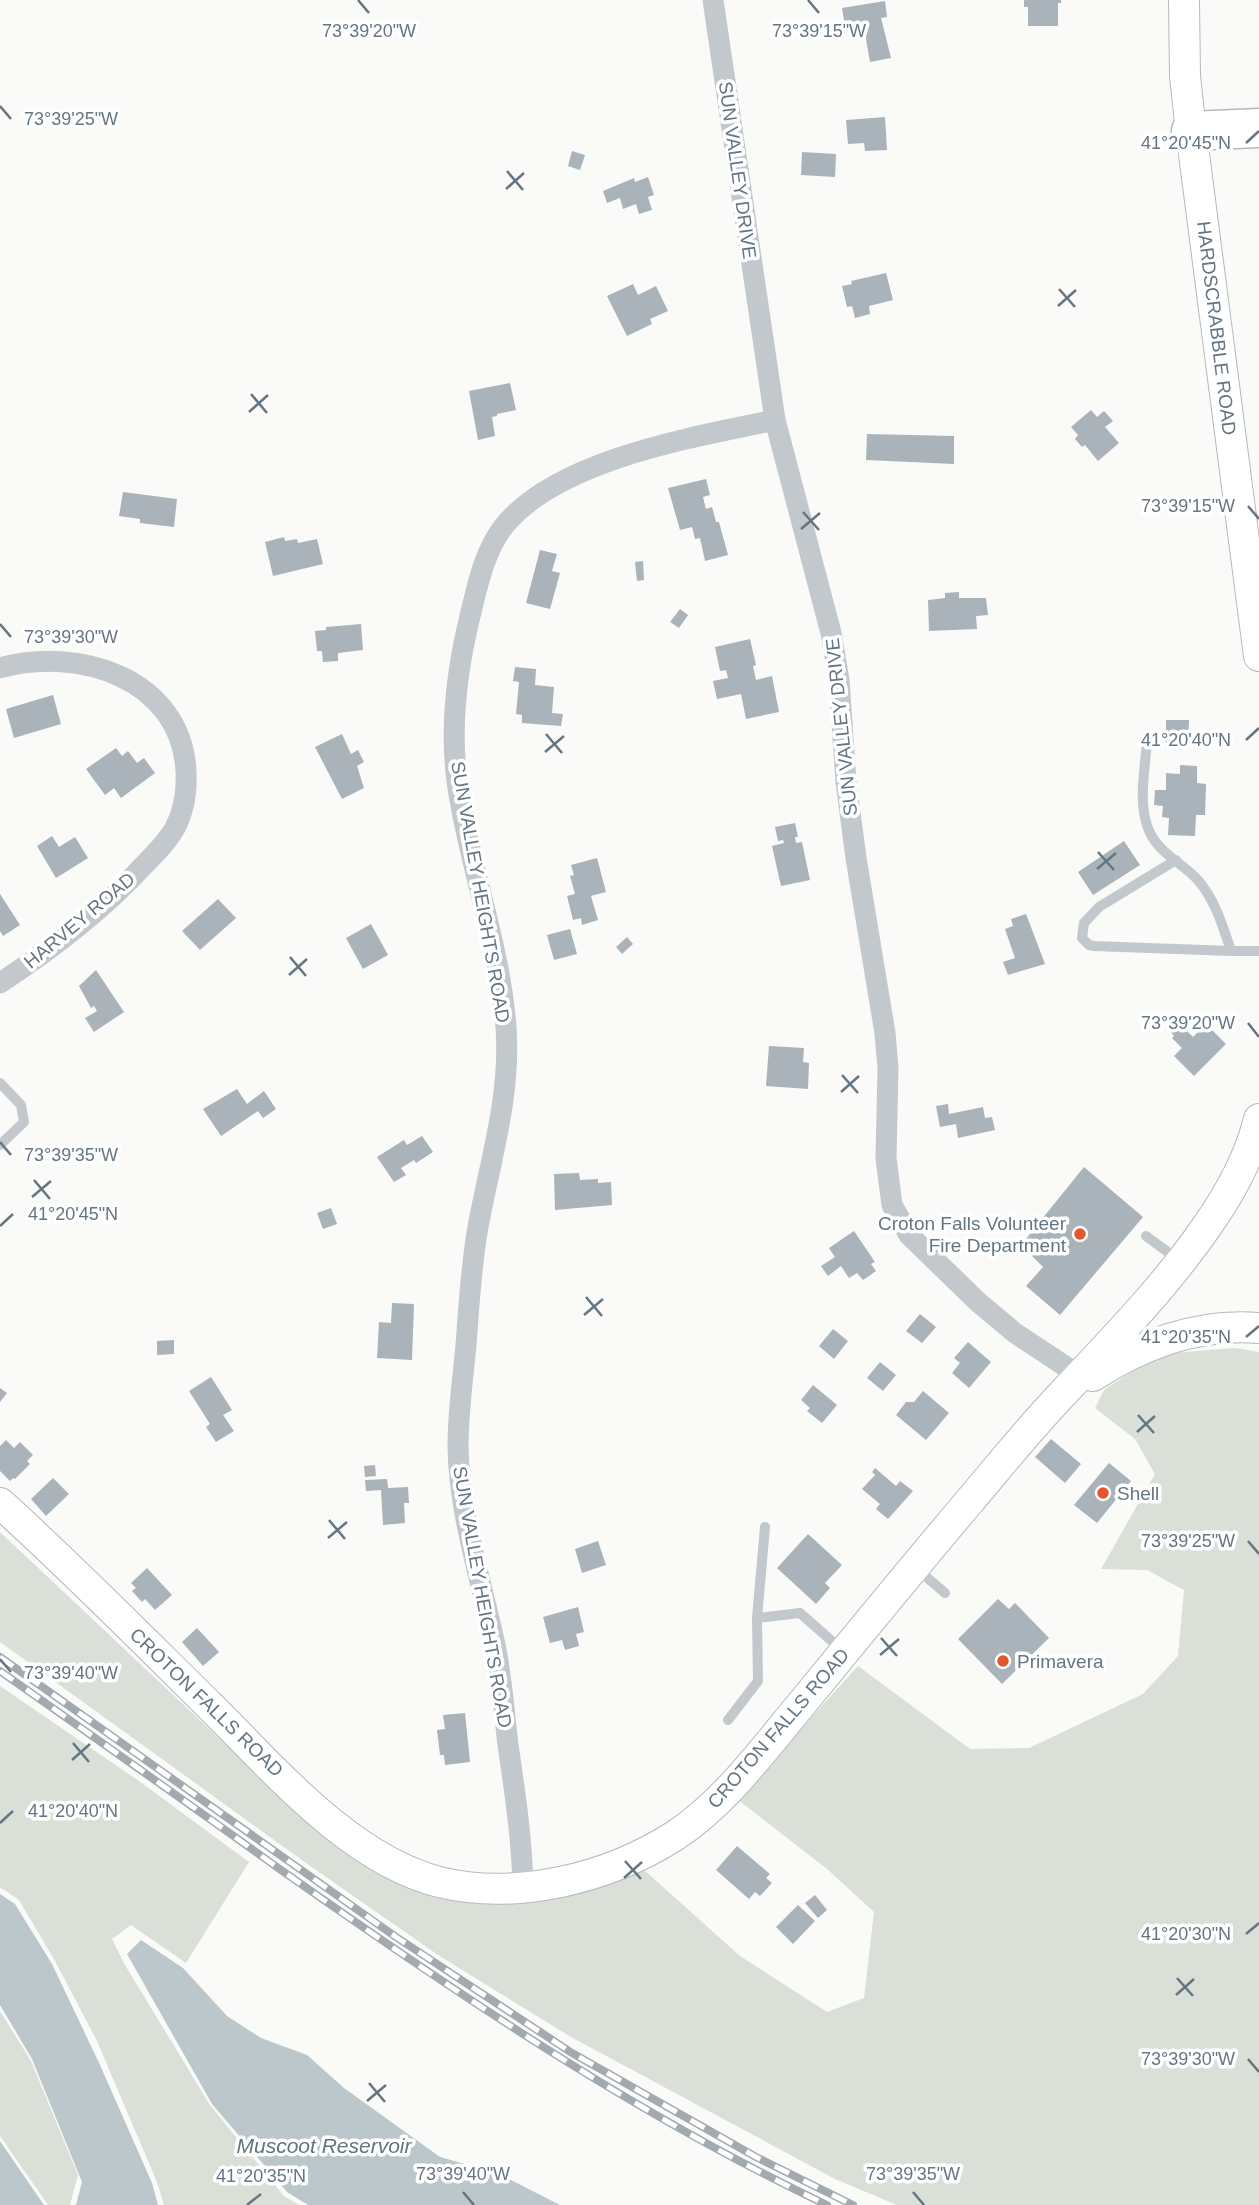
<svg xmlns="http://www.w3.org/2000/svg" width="1259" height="2205" font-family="Arial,sans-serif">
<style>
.green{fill:#dadfd7}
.water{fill:#bbc7cb}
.building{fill:#aab3b9}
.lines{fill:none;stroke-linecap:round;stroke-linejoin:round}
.secondary-casing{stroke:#b3babf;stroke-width:32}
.motorway-casing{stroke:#b4b9bd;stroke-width:41}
.service{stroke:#c3c8cc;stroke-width:10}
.minor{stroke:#c3c8cc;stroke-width:21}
.secondary{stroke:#fff;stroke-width:30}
.motorway{stroke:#fff;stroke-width:38}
.rail-casing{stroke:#a2aab0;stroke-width:8}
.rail{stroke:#fff;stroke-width:5;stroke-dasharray:16;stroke-linecap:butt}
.ticks{fill:none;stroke:#657683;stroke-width:2.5}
.poi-dot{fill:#e4572e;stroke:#fff;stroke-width:2.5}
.labels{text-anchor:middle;stroke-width:7;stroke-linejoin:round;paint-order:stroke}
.street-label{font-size:19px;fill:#657683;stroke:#fff}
.poi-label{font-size:19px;fill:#657683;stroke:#fff;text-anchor:start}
.water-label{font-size:21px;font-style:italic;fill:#60757c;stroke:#fff}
.ticks-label{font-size:18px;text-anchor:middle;fill:#657683;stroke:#fff;stroke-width:7;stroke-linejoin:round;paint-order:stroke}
</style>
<rect width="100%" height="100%" fill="#fafaf8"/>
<!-- green -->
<path class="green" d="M1235,1348L1259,1352V2205H897L835,2179L571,2037L438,1955L306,1863L0,1642V1532L307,1821L356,1859L442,1898L498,1903L643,1869L740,1956L827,2012L864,1998L874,1912L827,1869L737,1799L858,1666L970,1749L1029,1748L1143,1694L1178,1656L1184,1590L1147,1570L1101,1569L1155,1474L1135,1439L1095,1408L1104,1390L1158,1354Z
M0,1686L139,1781L249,1862L186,1963L131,1925L112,1939L125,1965L210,2105L284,2196L299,2205H164L157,2182L97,2041L55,1961L19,1900L0,1887Z
M0,2011L31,2061L78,2175L70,2205H48L0,2136Z"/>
<!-- water -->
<path class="water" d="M0,1894L15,1904L52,1964L100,2065L152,2183L158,2205H76L82,2182L32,2059L0,2005Z
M141,1940L183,1968L227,2016L261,2038L307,2055L344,2088L440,2157L497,2173L560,2205H308L287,2192L212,2104L127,1954Z
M0,2141L44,2205H0Z"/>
<!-- building -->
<path class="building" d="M1024,0H1061V3H1058V26H1028V7H1024Z
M885,1L887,17L881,18L891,58L870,62L864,28L846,32L842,8Z
M885,117L887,150L865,151L864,143L848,144L846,120Z
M572,151L585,155L580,170L568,166Z
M802,152L836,154L835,177L801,175Z
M648,177L654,195L648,197L652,210L639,214L636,204L623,209L620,198L607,203L603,191L634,178L635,182Z
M886,273L893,300L869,306L870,314L855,318L852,306L847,307L842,286L852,284L851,281Z
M633,284L638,295L656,286L668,311L650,319L652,324L627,336L607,296Z
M510,383L516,410L497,414V416L492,417L495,436L478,440L469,391Z
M1091,410L1097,417L1104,411L1113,421L1105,427L1119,443L1098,461L1085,445L1082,447L1075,439L1078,435L1071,427Z
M867,434L954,436V464L866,460Z
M706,479L710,495L703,497L706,509L712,507L716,522H719L728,555L705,561L700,538L695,539L692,527L680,530L668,488Z
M123,492L177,499L174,527L140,523V519L119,516Z
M284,537L285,541L297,539L298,543L317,539L323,564L273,576L265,542Z
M540,550L557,554L552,571L560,573L550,609L526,603Z
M643,561L644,580L637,581L635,562Z
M959,592V598H986L988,615L976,616L977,629L929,631L928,600L945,598V593Z
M680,609L688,615L679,628L670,622Z
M361,624L363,650L338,653V661L323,662L322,651H317L315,631L326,630V627Z
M750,639L756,665L753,666L756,680L772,676L779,712L746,719L741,694L717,699L713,681L728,678L726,670L720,671L715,647Z
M515,667L536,669L535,685L554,687L552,713L563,714L561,726L522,723V715L516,714L519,682L513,681Z
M53,695L61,724L14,738L6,709Z
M1166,720H1189L1188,744H1166Z
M342,734L351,754L358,750L364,762L357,766L364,788L342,799L315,747Z
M116,748L122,756L128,751L137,763L144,758L155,773L121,798L114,788L105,795L86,769Z
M1180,765L1197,766V783L1206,784L1205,815H1196L1195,836L1168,835L1169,818L1162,817L1163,806L1154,805L1155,790H1166V773L1180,774Z
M795,823L798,837H795L796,843L802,842L810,880L781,886L772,846L784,843L783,840L778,841L775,827Z
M52,836L59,847L75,837L88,858L56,878L37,846Z
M1124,841L1140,865L1093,895L1078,872Z
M597,858L606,892L591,896L598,920L582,925L581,918L573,920L567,896L575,894L570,876L574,875L571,865Z
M0,894L20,925L3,936L0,931Z
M218,899L236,918L200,950L182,931Z
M1026,914L1045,964L1008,975L1003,962L1015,958L1005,929L1013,926L1011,919Z
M371,924L388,955L363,969L346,938Z
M570,929L577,954L554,960L547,935Z
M627,937L633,944L622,954L616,947Z
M96,970L124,1012L94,1032L85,1018L97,1011L94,1006L91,1008L79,986Z
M1206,1024L1226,1044L1194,1076L1174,1056L1182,1048L1172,1038L1174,1036L1171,1032L1176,1027L1180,1031L1183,1027L1193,1037Z
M769,1046L804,1048L803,1062L809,1063L808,1089L766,1086Z
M237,1089L247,1104L264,1091L276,1109L263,1118L258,1111L221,1136L203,1109Z
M948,1104L949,1114L983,1107L985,1118L992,1117L995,1130L958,1138L956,1124L940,1127L936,1106Z
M422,1136L433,1152L416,1163L414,1160L401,1168L406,1175L394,1182L377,1157L404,1140L407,1145Z
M1084,1167L1143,1217L1060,1315L1026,1286L1043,1267L1021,1245Z
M579,1173L580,1180L598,1179V1183L611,1182L612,1205L555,1210L554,1174Z
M331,1208L337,1224L323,1229L317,1213Z
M854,1231L875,1262L871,1264L876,1271L863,1280L857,1273L849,1278L841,1266L828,1276L821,1266L835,1257L829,1248Z
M392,1303L414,1304L412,1360L377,1358L379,1322L391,1323Z
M920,1314L936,1327L922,1343L906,1331Z
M833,1329L848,1341L834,1359L819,1346Z
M174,1340V1354L157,1355V1341Z
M968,1342L991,1362L969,1388L952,1373L960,1363L954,1358Z
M880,1362L896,1375L883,1391L867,1378Z
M211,1377L232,1410L223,1415L234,1431L216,1442L206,1427L210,1424L189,1391Z
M813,1385L837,1405L822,1423L807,1411L810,1408L801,1400Z
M0,1388L7,1393L0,1402Z
M923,1391L949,1413L926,1440L896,1415L906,1402H914Z
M1051,1439L1081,1464L1065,1483L1035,1457Z
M6,1440L14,1448L20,1442L33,1455L27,1461L30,1464L15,1479L13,1478L10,1481L0,1471V1446Z
M1109,1463L1131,1481L1097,1523L1074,1505Z
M375,1465L376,1476L365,1477L364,1466Z
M875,1468L896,1486L900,1481L913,1491L888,1519L876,1509L880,1504L862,1489L875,1475L872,1472Z
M53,1478L69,1494L46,1516L31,1499Z
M387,1479L388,1488L408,1487L409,1503H404L405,1523L383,1525L381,1490L366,1491L365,1480Z
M808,1534L842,1565L825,1583L830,1588L816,1604L777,1568Z
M598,1541L606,1565L582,1573L575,1549Z
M147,1568L172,1595L155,1610L145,1599L142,1602L132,1591L136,1588L131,1583Z
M998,1599L1009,1609L1015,1603L1049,1638L1002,1684L958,1639Z
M578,1607L584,1632L576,1634L579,1646L565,1650L562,1640L550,1643L543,1617Z
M197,1628L219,1652L203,1666L182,1642Z
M465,1713L470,1762L445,1765L444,1755H440L437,1730L445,1729L443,1715Z
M737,1846L770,1874L766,1878L772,1883L760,1896L755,1892L749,1899L716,1870Z
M815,1895L827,1910L818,1918L805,1903Z
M798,1905L815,1921L793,1944L776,1927Z"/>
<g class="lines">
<!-- secondary casing -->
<g class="secondary-casing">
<path id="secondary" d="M1184,0L1185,76L1191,131L1259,656
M1093,1376C1142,1344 1199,1323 1259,1328
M0,1503C72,1568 140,1637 210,1706C274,1769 349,1859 439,1882C517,1901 609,1878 676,1835C727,1801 765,1747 804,1701C858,1635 912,1569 968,1503C996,1470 1024,1435 1054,1403C1106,1347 1161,1292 1205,1229C1229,1195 1249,1160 1259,1119"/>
</g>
<!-- motorway casing -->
<g class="motorway-casing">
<path id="motorway" d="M1191,131L1259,128"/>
</g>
<!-- service -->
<path class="service" d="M1147,741C1145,770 1137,806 1150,833C1159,852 1181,863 1196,878C1214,897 1223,926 1231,951H1259
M1176,860L1099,907L1084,923L1082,938L1089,945L1094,946L1231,951
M0,1083L21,1105L24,1122L0,1145
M1146,1236L1180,1261
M917,1569L945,1593
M757,1618L765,1527
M728,1720L758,1681L757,1618L800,1613L842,1650"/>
<!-- minor -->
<path class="minor" d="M713,0L775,420L831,633L839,680L846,782L856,858L885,1033L888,1068L886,1158L892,1205L909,1235L978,1302L1015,1333L1080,1376
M0,668C78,646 181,678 186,771C187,791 184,811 175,828C167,842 155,854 144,865C102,911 52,949 0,983
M523,1888C522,1839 515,1793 508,1745C504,1711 502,1678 495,1645C481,1579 459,1514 458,1446C458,1412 463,1378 466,1345C469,1305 471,1266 478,1227C490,1161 511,1096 506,1027C500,946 470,868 458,788C449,730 457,668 471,612C478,583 485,550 504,526C558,459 695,437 775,420"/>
<!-- secondary -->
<use href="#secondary" class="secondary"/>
<!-- motorway -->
<use href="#motorway" class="motorway"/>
<!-- rail casing -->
<g class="rail-casing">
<path id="rail" d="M0,1657L396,1937L572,2053L756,2157L853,2205
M0,1671C94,1737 188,1803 281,1870C456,1993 633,2113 827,2205"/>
</g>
<!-- rail -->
<use href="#rail" class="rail"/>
</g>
<!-- ticks -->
<path class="ticks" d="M358,0L369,13M808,0L819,13M0,106L11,119M1246,143L1259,131M507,171L523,190M506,189L524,173M1059,289L1075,307M1058,306L1076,290M251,394L267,413M249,412L268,395M1248,506L1259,519M803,512L819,530M801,529L820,513M0,624L11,637M546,734L562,753M1246,740L1259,728M545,752L564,736M1098,852L1114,870M1097,869L1116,853M290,957L306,976M289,975L307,959M1248,1023L1259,1037M842,1075L858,1093M841,1092L859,1076M0,1142L11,1155M34,1180L50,1199M32,1197L51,1181M0,1226L13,1214M586,1297L602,1316M584,1315L603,1299M1246,1337L1259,1326M1138,1415L1154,1433M1137,1432L1155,1416M329,1520L345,1539M328,1538L347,1522M1248,1541L1259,1554M881,1638L897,1656M880,1655L899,1639M0,1659L11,1672M73,1743L89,1762M72,1760L90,1744M0,1823L13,1811M625,1861L641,1879M624,1878L642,1862M1246,1934L1259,1923M1177,1978L1193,1996M1176,1995L1194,1979M1248,2059L1259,2072M369,2083L385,2102M367,2101L386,2085M463,2192L474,2205M913,2192L924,2205M247,2205L261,2194"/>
<!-- markers -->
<g class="poi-dot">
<circle cx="1080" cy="1234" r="7"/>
<circle cx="1103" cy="1493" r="7"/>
<circle cx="1003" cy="1661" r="7"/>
</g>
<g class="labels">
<!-- street labels -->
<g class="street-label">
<text transform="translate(738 170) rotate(82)" y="7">SUN VALLEY DRIVE</text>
<text transform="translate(1217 328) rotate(83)" y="7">HARDSCRABBLE ROAD</text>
<text transform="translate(841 727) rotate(-96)" y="7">SUN VALLEY DRIVE</text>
<text transform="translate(481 892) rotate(80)" y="7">SUN VALLEY HEIGHTS ROAD</text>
<text transform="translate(79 920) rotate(-40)" y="7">HARVEY ROAD</text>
<text transform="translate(483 1597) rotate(80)" y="7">SUN VALLEY HEIGHTS ROAD</text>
<text transform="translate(207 1702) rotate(44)" y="7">CROTON FALLS ROAD</text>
<text transform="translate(778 1728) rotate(-49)" y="7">CROTON FALLS ROAD</text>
</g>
<!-- poi labels -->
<g class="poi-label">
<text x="1066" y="1230" text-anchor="end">Croton Falls Volunteer<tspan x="1066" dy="22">Fire Department</tspan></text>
<text x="1117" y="1500">Shell</text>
<text x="1017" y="1668">Primavera</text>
</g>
<!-- water labels -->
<g class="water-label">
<text x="324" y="2153">Muscoot Reservoir</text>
</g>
</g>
<g class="ticks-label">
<text x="369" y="37">73°39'20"W</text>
<text x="819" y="37">73°39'15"W</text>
<text x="71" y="125">73°39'25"W</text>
<text x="1186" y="149">41°20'45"N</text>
<text x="1188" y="512">73°39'15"W</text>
<text x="71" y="643">73°39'30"W</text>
<text x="1186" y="746">41°20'40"N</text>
<text x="1188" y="1029">73°39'20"W</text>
<text x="71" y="1161">73°39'35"W</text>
<text x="73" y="1220">41°20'45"N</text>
<text x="1186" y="1343">41°20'35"N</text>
<text x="1188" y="1547">73°39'25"W</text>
<text x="71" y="1679">73°39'40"W</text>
<text x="73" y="1817">41°20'40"N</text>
<text x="1186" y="1940">41°20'30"N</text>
<text x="1188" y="2065">73°39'30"W</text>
<text x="463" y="2180">73°39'40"W</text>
<text x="913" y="2180">73°39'35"W</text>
<text x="261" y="2182">41°20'35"N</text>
</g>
</svg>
